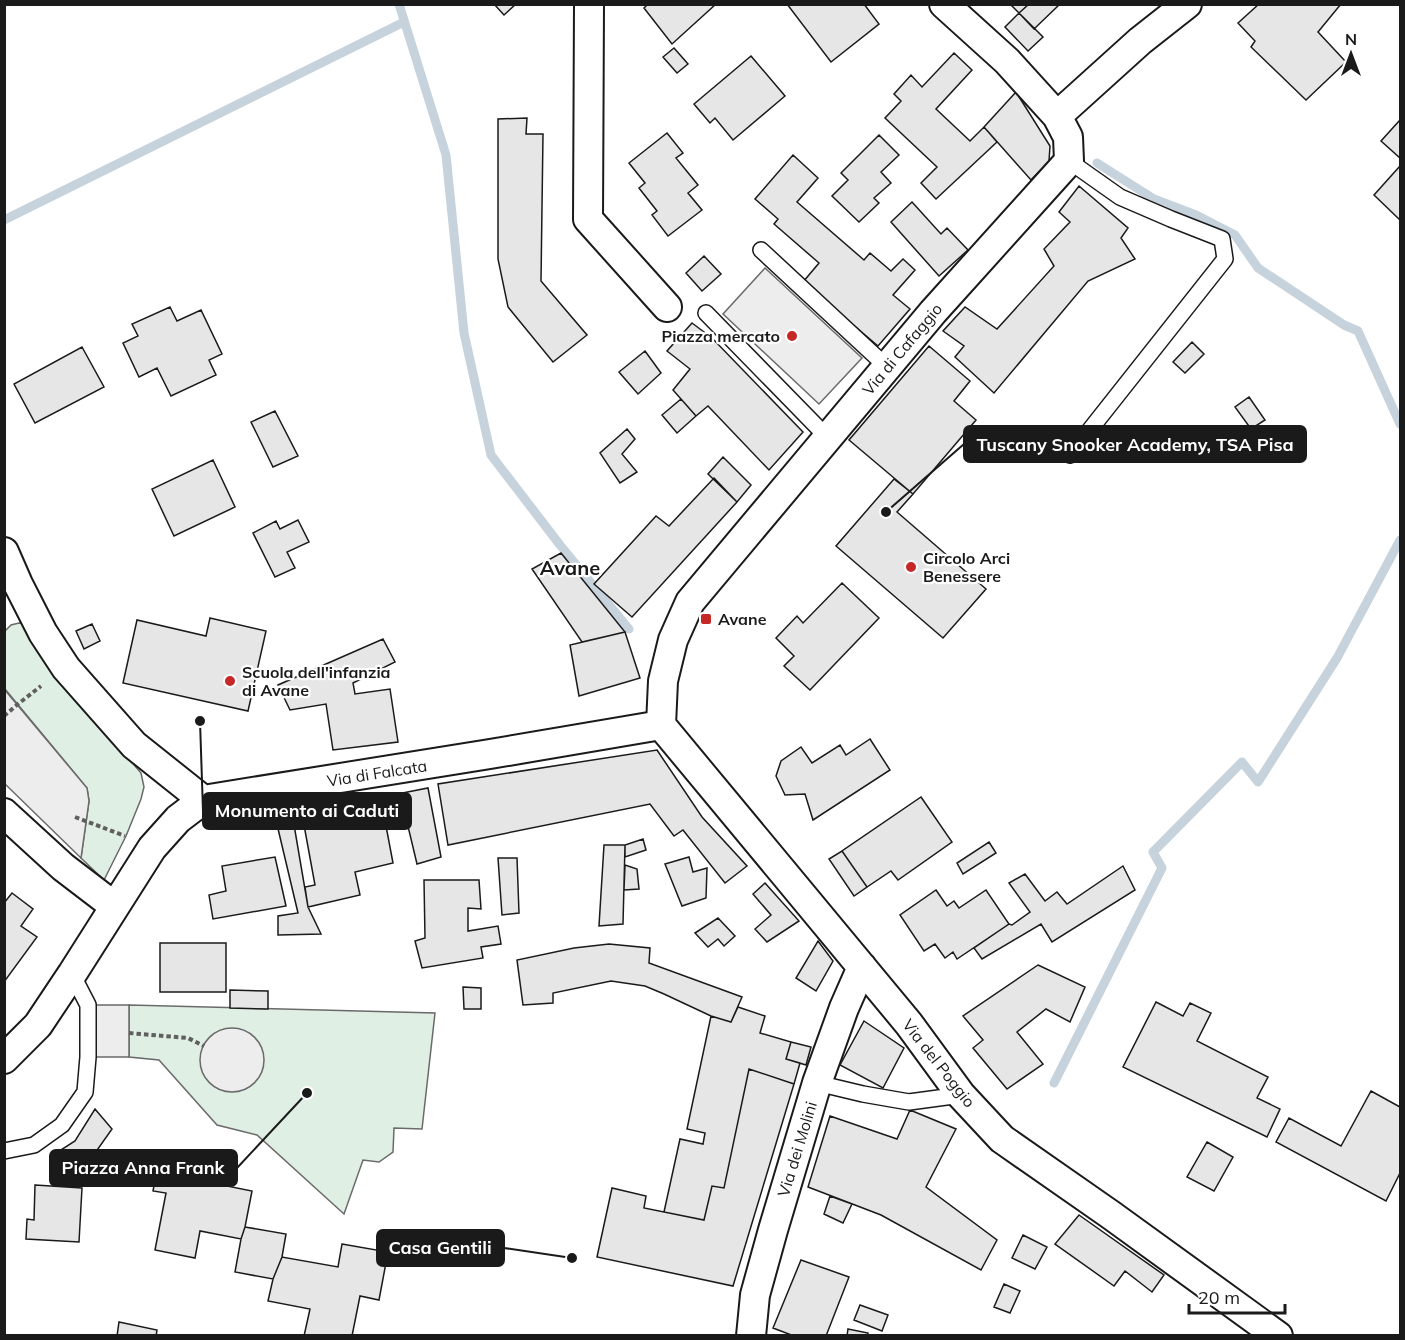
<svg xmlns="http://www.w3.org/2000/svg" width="1405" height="1340" font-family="Mulish,sans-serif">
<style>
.green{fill:#e0efe3;stroke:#6a6a6a;stroke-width:1.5}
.parking{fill:#ededed;stroke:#6a6a6a;stroke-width:1.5}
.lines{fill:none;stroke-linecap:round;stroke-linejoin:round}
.stream{stroke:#c6d2dc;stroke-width:9}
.building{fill:#e6e6e6;stroke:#1a1a1a;stroke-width:1.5}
.service-casing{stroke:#1a1a1a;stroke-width:18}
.minor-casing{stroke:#1a1a1a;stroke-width:32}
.path{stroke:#5f5f5f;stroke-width:4;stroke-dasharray:4.5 3;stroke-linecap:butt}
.service{stroke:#fff;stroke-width:15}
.minor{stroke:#fff;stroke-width:28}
.poi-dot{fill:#c62828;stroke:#fff;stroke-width:2}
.labels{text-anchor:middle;stroke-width:4.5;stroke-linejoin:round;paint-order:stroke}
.poi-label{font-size:16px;font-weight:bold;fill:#1a1a1a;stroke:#fff;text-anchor:start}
.street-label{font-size:16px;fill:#1a1a1a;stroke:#fff}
.quarter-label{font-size:20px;font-weight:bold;fill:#1a1a1a;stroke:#fff}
.leader{fill:none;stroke:#1a1a1a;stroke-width:2}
.callout-dot{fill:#1a1a1a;stroke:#fff;stroke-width:2}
.callout{fill:#1a1a1a;stroke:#1a1a1a;stroke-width:2}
.callout-label{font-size:18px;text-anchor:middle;font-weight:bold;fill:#fff}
</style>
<rect width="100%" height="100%" fill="#fff"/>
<!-- green -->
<path class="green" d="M19,623L27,624L57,675L141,773L144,787L141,799L126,836L104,880L81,858L89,801L87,788L5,689V631L11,625Z
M129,1005L435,1013L422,1129L394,1128L393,1152L379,1162L363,1160L344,1214L257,1135L217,1125L159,1060L129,1057Z"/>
<!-- parking -->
<path class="parking" d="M765,268L862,358L819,404L723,314Z
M4,689L87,788L89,801L81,858L5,784Z
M88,1005H129V1057H88Z
M200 1060a32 32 0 1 1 64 0a32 32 0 1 1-64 0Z"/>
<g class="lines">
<!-- stream -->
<path class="stream" d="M399,4L446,155L464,333L491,455L560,545L629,629
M1097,163L1154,199L1196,215L1235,235L1258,268L1344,325L1358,331L1400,424
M4,220L404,22
M1054,1083L1162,868L1153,852L1242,762L1258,782L1337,658L1400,540"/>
</g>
<!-- building -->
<path class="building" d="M494,4H516L504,15Z
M648,4H716L672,44L644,8Z
M787,4H864L879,24L831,62Z
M1010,4H1029L1019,13Z
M1029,4H1060L1034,29L1019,13Z
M1259,4H1341L1318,32L1346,62L1306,100L1251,47L1255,41L1238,23Z
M1019,13L1043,37L1028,51L1005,27Z
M674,48L688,64L677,73L663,57Z
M954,53L972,70L936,109L970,141L984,127L997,142L936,199L921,183L937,167L885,118L901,101L894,94L911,75L922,87Z
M751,56L785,96L733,140L715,118L710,123L694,104Z
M1016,92L1050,146L1049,161L1031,180L984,127Z
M527,118L526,134H543L541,281L587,335L553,362L508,307L498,259V119Z
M1400,120V158L1381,141Z
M667,133L683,153L676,158L698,185L688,193L702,210L668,236L652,215L657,211L639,188L645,183L629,163Z
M879,135L899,155L881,172L891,183L874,198L879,203L859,222L832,196L848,180L841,173Z
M793,155L818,178L797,202L864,260L870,253L891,271L903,259L915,270L893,295L910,309L878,346L803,282L819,263L774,224L778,219L755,199Z
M1400,166V220L1374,195Z
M1079,186L1128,228L1121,238L1135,259L1088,281L994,393L955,357L964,346L943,331L965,307L997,329L1054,266L1044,249L1070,222L1059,212Z
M912,202L941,234L947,228L968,250L939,276L891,222Z
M704,256L721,274L702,291L686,273Z
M170,307L177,321L201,310L222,354L209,360L216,375L171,396L157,368L139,377L123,343L138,336L132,324Z
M692,323L712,338L803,432L769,470L708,406L696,416L673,390L690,369L667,351Z
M1192,342L1204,354L1185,373L1173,362Z
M929,346L970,381L954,401L976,420L913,494L849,440Z
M82,347L104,387L35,423L14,384Z
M645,351L661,373L638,394L619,372Z
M1249,397L1265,420L1251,429L1235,407Z
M681,399L696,416L677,433L662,415Z
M275,411L298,456L273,467L251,422Z
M627,429L635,439L622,454L637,472L620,483L600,453Z
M723,457L751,485L737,502L708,474Z
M213,460L235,507L174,536L152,489Z
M714,478L737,502L632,617L594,584L656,516L669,526Z
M894,479L913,494L897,512L986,589L943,638L836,546Z
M298,520L309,542L287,552L295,568L275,577L253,533L276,521L280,529Z
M561,553L625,632L582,642L532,569Z
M842,583L879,618L810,690L784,666L794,656L776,638L797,616L803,623Z
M210,618L266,631L248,711L123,683L137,620L206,636Z
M92,624L100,641L84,649L76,631Z
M625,632L640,678L579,696L570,645Z
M383,639L395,662L353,683L355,694L390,689L398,742L333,750L326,704L290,710L278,685Z
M870,739L890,770L813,820L805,794L785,795L776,776L781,761L801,747L812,763L840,745L846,755Z
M657,750L702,817L747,866L725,883L683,830L674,836L650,804L448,845L438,784Z
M428,788L441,857L417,864L407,822L392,824L387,796Z
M921,797L952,842L898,880L891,871L867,887L842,851Z
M383,810L393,863L355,872L360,895L308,907L305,887L315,885L304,825Z
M292,813L308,907L321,934L278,935V916L298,913L275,816Z
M643,839L646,850L625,857V845Z
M989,842L996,853L963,874L957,863Z
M604,845H625L623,924L599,926Z
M842,851L867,887L854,896L829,859Z
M275,857L286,906L213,919L209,895L226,891L222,866Z
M689,857L693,872L707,868L706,898L682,906L665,864Z
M498,858H517L519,913L502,915Z
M625,865L637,869L639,889L624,890Z
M1123,866L1135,890L1052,942L1041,924L982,959L974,948L1009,924L1012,925L1030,912L1009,883L1025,874L1045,901L1057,892L1067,904Z
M424,880H479L481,909L468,908V931L498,926L501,944L481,947L483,958L422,968L415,941L425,938Z
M765,883L799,921L767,942L755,929L771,915L753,894Z
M936,890L947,906L954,901L959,908L986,890L1009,924L957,959L953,952L945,958L935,944L924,951L900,915Z
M12,893L33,909L21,926L37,937L4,982V903Z
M718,918L735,936L724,946L718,939L708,947L695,933Z
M818,941L833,961L816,991L796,978Z
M160,943H226V992H160Z
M609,944L650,948L649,963L742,997L731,1022L711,1016L664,994L645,986L611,981L553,993V1003L523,1005L517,960L574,948Z
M1038,965L1085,987L1070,1022L1046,1009L1017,1032L1043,1064L1007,1089L973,1048L983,1040L963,1016Z
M463,987L481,988V1009H464Z
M230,990L268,991V1009L230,1008Z
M1156,1002L1183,1016L1190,1003L1211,1013L1197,1041L1268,1077L1257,1098L1280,1109L1267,1137L1123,1067Z
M738,1007L765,1016L760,1033L791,1042L786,1059L800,1063L794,1084L749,1069L724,1188L712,1186L704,1220L664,1212L680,1139L703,1144L705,1133L687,1129L711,1016L731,1022Z
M864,1021L904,1048L883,1088L840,1065Z
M791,1042L811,1047L806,1065L786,1059Z
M749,1069L794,1084L733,1286L597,1257L612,1188L646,1196L644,1208L704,1220L712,1186L724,1188Z
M1371,1091L1400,1107V1173L1386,1201L1276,1142L1289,1118L1341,1146Z
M95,1109L112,1129L88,1163L83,1155L61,1169L53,1155L75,1141Z
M910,1110L956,1129L926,1187L997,1240L981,1270L881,1215L808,1187L830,1116L897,1139Z
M1207,1142L1233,1157L1214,1191L1187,1177Z
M160,1154L200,1161L197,1180L252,1191L245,1227L241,1239L200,1231L195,1258L155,1250L166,1193L153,1191Z
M35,1185L82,1188L79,1242L26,1239L27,1219L34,1220Z
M830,1196L852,1204L843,1223L824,1214Z
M1079,1215L1164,1275L1152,1292L1125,1271L1114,1286L1055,1244Z
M245,1227L286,1234L282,1257L273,1279L235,1272L241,1239Z
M1023,1235L1047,1247L1035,1269L1012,1258Z
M342,1244L388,1252L379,1300L360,1296L352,1336H304L310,1309L268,1301L273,1279L282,1257L338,1267Z
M801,1260L849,1277L826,1336H794L773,1328Z
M1004,1284L1020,1291L1010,1313L994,1307Z
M860,1305L888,1315L882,1331L854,1320Z
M119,1322L157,1330L156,1336H117Z
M848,1329L868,1333L867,1336H847Z"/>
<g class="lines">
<!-- service casing -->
<g class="service-casing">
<path id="service" d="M1069,161L1120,197L1171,219L1222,239L1225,259L1070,455
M761,250L887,367
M706,313L828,438
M817,1083L863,1094L909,1102L961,1095
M4,1151L34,1145L62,1125L85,1092L88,1057V1005L72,974"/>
</g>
<!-- minor casing -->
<g class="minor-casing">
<path id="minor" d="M589,4L588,219L667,307
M1057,116L1140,41L1187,4
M4,552L18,584L43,633L66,668L134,745L203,800
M661,725L663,681L673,640L690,602L933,312L1069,161L1068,137L1057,116L1007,61L944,4
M661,725L909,1024L961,1095L1002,1139L1111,1215L1278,1336
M4,813L63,867L114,906
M4,1059L38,1025L72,974L152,848L178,819L203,800L490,754L661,725
M751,1336L755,1295L773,1230L817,1083L844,1008L862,967"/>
</g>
<!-- path -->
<path class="path" d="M4,716L18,704L41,686
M75,817L125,836
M129,1033L188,1038L204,1046"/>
<!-- service -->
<use href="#service" class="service"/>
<!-- minor -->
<use href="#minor" class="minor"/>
</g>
<!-- markers -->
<g class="poi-dot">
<circle cx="792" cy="336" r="6"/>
<circle cx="911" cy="567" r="6"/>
<rect x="700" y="613" width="12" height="12" rx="3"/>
<circle cx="230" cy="681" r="6"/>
</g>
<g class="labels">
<!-- poi labels -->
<g class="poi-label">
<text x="780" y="342" text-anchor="end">Piazza mercato</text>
<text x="923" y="564">Circolo Arci<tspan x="923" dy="18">Benessere</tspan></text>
<text x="718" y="625">Avane</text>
<text x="242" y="678">Scuola dell'infanzia<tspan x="242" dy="18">di Avane</tspan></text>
</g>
<!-- street labels -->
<g class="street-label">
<text transform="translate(902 349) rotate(-50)" y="6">Via di Cafaggio</text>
<text transform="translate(377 773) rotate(-9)" y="6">Via di Falcata</text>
<text transform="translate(939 1063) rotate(52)" y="6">Via del Poggio</text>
<text transform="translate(797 1149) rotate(-73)" y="6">Via dei Molini</text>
</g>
<!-- quarter labels -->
<g class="quarter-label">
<text x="570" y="575">Avane</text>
</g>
</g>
<!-- callouts -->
<path class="leader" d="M886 512L964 444M200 721L203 811M307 1093L237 1168M572 1258L504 1248"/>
<g class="callout-dot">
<circle cx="886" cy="512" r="6"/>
<circle cx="200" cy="721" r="6"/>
<circle cx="307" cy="1093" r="6"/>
<circle cx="572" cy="1258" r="6"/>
</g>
<g class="callout">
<rect x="964" y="426" width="342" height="36" rx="6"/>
<rect x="203" y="793" width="208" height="36" rx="6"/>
<rect x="50" y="1150" width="187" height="36" rx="6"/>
<rect x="377" y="1230" width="127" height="36" rx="6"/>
</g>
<g class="callout-label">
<text x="1135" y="451">Tuscany Snooker Academy, TSA Pisa</text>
<text x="307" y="817">Monumento ai Caduti</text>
<text x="143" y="1174">Piazza Anna Frank</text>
<text x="440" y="1254">Casa Gentili</text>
</g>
<!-- border -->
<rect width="1405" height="1340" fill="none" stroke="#1a1a1a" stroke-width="12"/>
<!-- north arrow -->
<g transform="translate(1351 54)" stroke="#ffffff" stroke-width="4.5" paint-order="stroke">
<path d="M0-4.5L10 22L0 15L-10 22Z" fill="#1a1a1a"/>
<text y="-9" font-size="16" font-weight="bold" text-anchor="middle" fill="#1a1a1a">N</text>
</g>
<!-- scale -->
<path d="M1189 1304v9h96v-9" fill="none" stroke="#1a1a1a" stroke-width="3"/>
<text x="1198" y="1304" font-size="18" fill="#1a1a1a" stroke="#ffffff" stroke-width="4.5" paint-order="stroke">20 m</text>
</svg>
